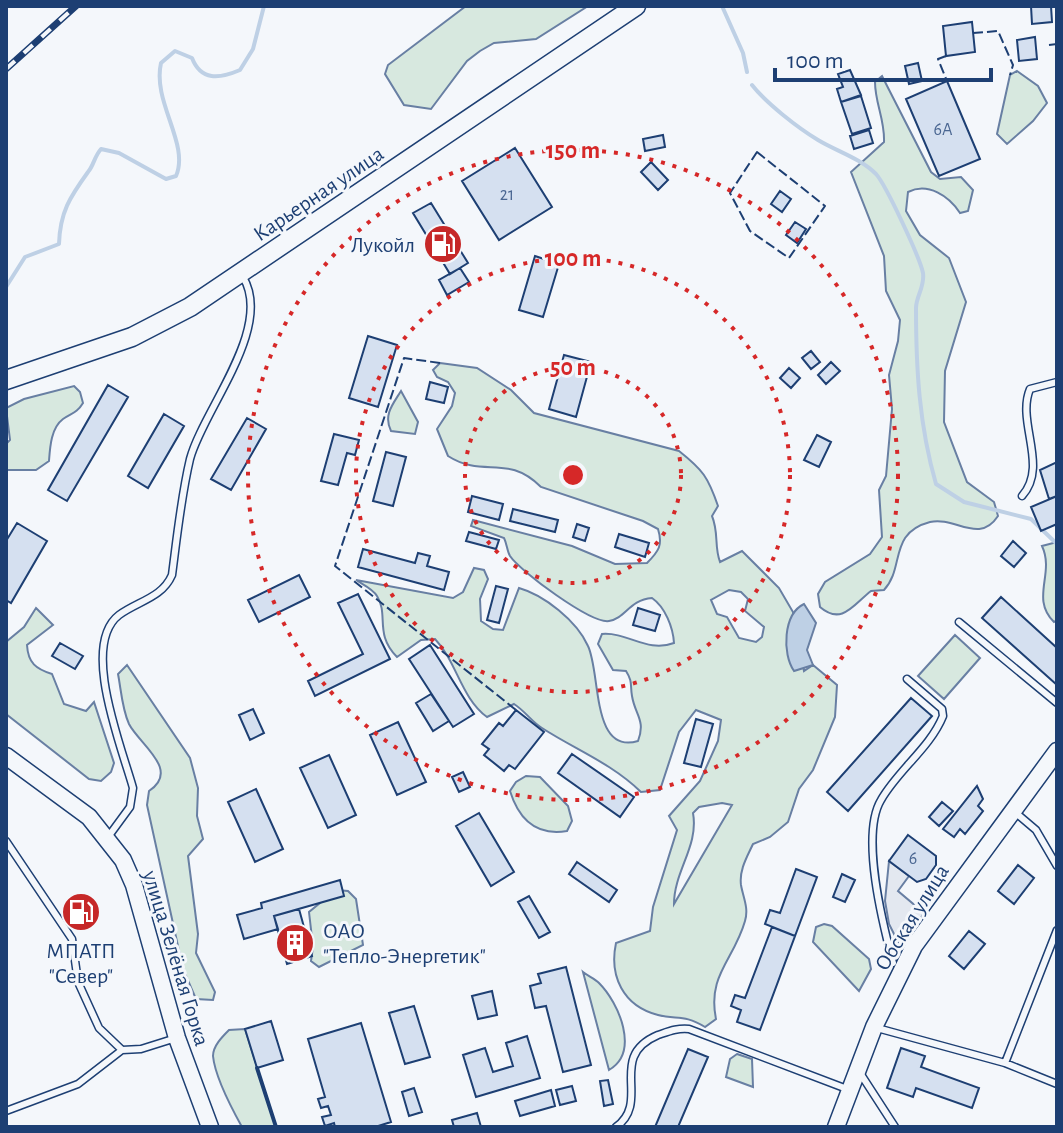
<svg xmlns="http://www.w3.org/2000/svg" width="1063" height="1133" font-family="'Alegreya Sans',sans-serif">
<style>
.green{fill:#d7e8df;stroke:#687fa3;stroke-width:2;fill-rule:evenodd}
.parking{fill:#e3e8f0;stroke:#687fa3;stroke-width:2}
.water{fill:#bed0e5;stroke:#687fa3;stroke-width:2}
.lines{fill:none;stroke-linecap:round;stroke-linejoin:round}
.stream{stroke:#bed0e5;stroke-width:4}
.building{fill:#d5e0f0;stroke:#1d3f73;stroke-width:2}
.service-casing{stroke:#1d3f73;stroke-width:9}
.tertiary-casing{stroke:#1d3f73;stroke-width:19}
.secondary-casing{stroke:#1d3f73;stroke-width:21}
.service{stroke:#f4f7fb;stroke-width:6}
.tertiary{stroke:#f4f7fb;stroke-width:16}
.secondary{stroke:#f4f7fb;stroke-width:18}
.rail-casing{stroke:#1d3f73;stroke-width:7}
.rail{stroke:#f4f7fb;stroke-width:4;stroke-dasharray:12;stroke-linecap:butt}
.fence{stroke:#1d3f73;stroke-width:2;stroke-dasharray:10 4;stroke-linecap:butt}
.wall{stroke:#1d3f73;stroke-width:4}
.ring{fill:none;stroke:#d62828;stroke-width:4;stroke-dasharray:4 8}
.labels{text-anchor:middle;stroke-width:6;stroke-linejoin:round;paint-order:stroke}
.number-label{font-size:18px;fill:#4b6792}
.street-label{font-size:22px;fill:#1d3f73;stroke:#f4f7fb}
.poi-label{font-size:22px;fill:#1d3f73;stroke:#f4f7fb;text-anchor:end}
.centre{fill:#d62828;stroke:#f4f7fb;stroke-width:4}
.ring-label{font-size:24px;text-anchor:middle;font-weight:bold;fill:#d62828;stroke:#f4f7fb;stroke-width:6;stroke-linejoin:round;paint-order:stroke}
</style>
<rect width="100%" height="100%" fill="#f4f7fb"/>
<!-- green -->
<path class="green" d="M466,6H588L536,39L494,43L480,51L467,61L431,109L404,105L385,74L388,65Z
M1017,71L1038,86L1047,103L1033,121L1007,144L997,134L1010,75Z
M882,76L931,172L940,179L961,177L973,190L968,211L960,213C949,196 928,182 908,192L906,211L920,235L949,258L966,302L945,371L944,422L967,482L994,502L998,516C979,545 955,516 930,522C888,533 905,568 884,590L871,591C854,604 842,626 820,607L818,594L825,582L870,554L882,537L879,490L886,476L892,409L889,375L898,341L900,320L886,291L884,256L851,172L884,142C885,120 875,103 875,82Z
M440,363L477,368L511,390L534,413L679,451C703,470 708,477 718,506L712,516C719,533 714,546 720,562L742,551L779,588L793,612L804,671L813,665L837,685L835,717L813,770L799,789L788,822L770,837L753,844C747,857 739,870 741,885C743,897 749,908 745,921C734,960 707,975 716,1019L705,1027C684,1014 677,1020 658,1015C623,1006 609,976 616,943L650,931L653,907L677,830L669,816L700,781L718,741L721,720L696,710L679,732L660,790L641,792C611,763 576,750 542,728C532,722 525,711 514,704L487,717C461,698 457,662 435,639L421,640L397,657C374,634 389,615 377,596C373,589 362,584 356,580L453,598L463,592L474,568L484,570L488,579L480,599L481,621L493,629L503,630L519,588C544,595 577,621 588,646C601,673 591,755 638,741C646,720 635,715 632,696C630,685 633,682 626,671L613,670L598,644L602,634C628,632 647,653 674,643C673,627 665,607 652,598C629,600 626,618 609,621C591,624 520,571 510,556C507,551 507,544 504,538L471,526L473,520L572,546L615,564L647,563C659,551 663,545 658,529L643,521L541,487C507,453 484,479 448,456L437,429L452,406L455,393L448,382L437,377L433,370ZM729,590L741,592L748,599L745,611L764,627L762,637L756,642L739,638L727,617L717,614L711,600ZM722,803L732,805L674,904C674,871 699,846 693,813L699,807Z
M74,386L80,392L83,403C77,413 72,413 63,419C51,428 50,447 49,461L36,470H6V444L10,440L6,408L24,399Z
M401,391L418,422L415,434L391,431C383,415 393,404 401,391Z
M1057,542V620L1054,622C1030,598 1055,574 1042,546Z
M36,608L53,625L27,645C28,663 36,669 52,674L64,704L86,711L94,702L114,763L111,772L101,781L89,779L6,714V642L24,627Z
M955,635L980,658L944,699L918,676Z
M127,665L190,758L198,788L197,816L203,839L188,856L198,934L196,953L215,992L213,1000L196,999L183,969L147,805L149,791C181,770 139,744 129,724C122,709 121,689 118,674Z
M526,776L540,777L568,806L572,821L567,831C537,836 519,820 510,791L516,782Z
M336,890L348,891L356,899L363,945L319,967L311,961L313,947L309,912Z
M824,924L832,926L869,959L871,969L859,991L813,942L816,927Z
M583,972C588,976 595,979 599,983C619,1003 640,1052 609,1070Z
M245,1029L276,1127H242C232,1109 215,1077 213,1056C213,1046 222,1037 229,1030Z
M737,1054L752,1059L753,1087L726,1077L730,1059Z"/>
<!-- parking -->
<path class="parking" d="M889,861L909,876L898,891L924,913L901,948L889,924L885,901Z"/>
<!-- water -->
<path class="water" d="M804,604L816,623L807,650L813,665L794,671C782,654 783,614 804,604Z"/>
<g class="lines">
<!-- stream -->
<path class="stream" d="M722,6L743,53L747,72
M752,85C766,103 798,128 818,140C836,151 860,158 876,174C886,185 920,258 923,273C925,287 916,296 916,308C916,368 919,425 936,484L964,502L1031,519L1057,544
M6,287L25,257L59,244C60,212 70,197 88,172C94,165 94,157 101,149L119,153L166,179L176,176C190,144 152,102 161,63L175,51L192,58C201,81 219,79 240,70L253,49L264,6"/>
</g>
<!-- building -->
<path class="building" d="M1031,6H1051L1052,22L1032,24Z
M972,22L975,52L946,56L943,26Z
M1035,37L1037,59L1019,61L1017,40Z
M918,63L922,81L909,84L905,66Z
M850,70L861,95L841,102L837,89L843,87L838,74Z
M947,81L980,159L939,176L906,99Z
M861,96L871,128L852,134L841,102Z
M869,130L873,143L854,149L850,136Z
M663,135L665,147L645,151L643,139Z
M515,148L552,207L499,240L462,181Z
M651,162L668,180L658,190L641,172Z
M780,191L791,199L782,212L771,204Z
M431,203L468,263L450,274L413,213Z
M795,222L806,229L797,243L786,235Z
M535,256L559,264L543,317L519,310Z
M460,268L469,282L447,295L439,280Z
M368,336L397,345L378,407L349,398Z
M811,351L820,362L811,369L802,358Z
M564,355L591,362L576,417L549,409Z
M831,362L840,371L826,384L818,375Z
M789,368L800,378L791,388L780,378Z
M430,382L448,387L444,403L426,399Z
M108,385L128,397L67,501L48,490Z
M164,414L184,426L148,488L128,476Z
M247,418L266,429L231,490L211,479Z
M334,434L359,440L355,455L347,453L338,485L321,481Z
M817,435L831,442L819,467L804,460Z
M386,452L406,457L393,506L373,501Z
M1057,462V496L1049,499L1040,470Z
M472,496L503,504L499,520L468,512Z
M1057,496V524L1041,531L1031,507Z
M513,509L558,520L555,532L510,521Z
M17,523L47,541L11,603L6,600V541Z
M577,524L589,528L585,541L573,537Z
M469,532L499,540L496,549L466,541Z
M619,534L649,543L645,557L615,547Z
M1013,541L1026,553L1014,567L1001,556Z
M363,549L415,563L418,553L430,556L427,566L449,572L444,590L358,567Z
M299,575L310,597L259,622L248,600Z
M496,586L508,589L499,623L487,620Z
M358,594L390,659L315,696L308,681L363,654L338,603Z
M1001,597L1057,648V685L982,618Z
M638,608L660,615L655,631L633,625Z
M60,643L83,656L75,669L52,656Z
M430,645L474,714L453,727L409,659Z
M431,694L449,721L433,731L416,703Z
M911,698L932,716L848,811L827,792Z
M253,709L264,733L250,740L239,715Z
M516,710L544,732L515,769L509,765L504,771L484,755L489,749L482,744L499,723L503,726Z
M696,719L713,724L701,767L684,763Z
M398,722L426,782L397,795L370,735Z
M572,754L634,797L620,817L558,773Z
M329,755L356,815L328,828L300,768Z
M463,772L470,787L459,792L452,777Z
M977,786L983,799L978,806L983,811L965,834L960,829L954,837L943,829Z
M256,789L283,849L255,862L228,802Z
M942,802L953,811L939,826L929,817Z
M479,813L514,872L491,886L456,826Z
M908,835L936,856V865L926,879L917,882L889,861Z
M577,862L617,890L609,902L569,874Z
M1018,865L1034,878L1014,904L998,891Z
M796,869L817,877L795,936L765,924L770,910L780,913Z
M842,874L855,880L845,902L833,897Z
M340,880L344,896L274,916L278,929L244,939L237,915L262,908L261,903Z
M529,896L550,932L539,938L518,902Z
M299,909L312,956L287,964L274,916Z
M772,927L795,936L760,1030L737,1022L741,1010L731,1006L735,995L745,998Z
M969,931L985,944L964,969L949,956Z
M566,967L591,1065L563,1072L546,1006L535,1008L530,986L541,983L538,974Z
M492,991L497,1015L478,1019L472,996Z
M414,1006L430,1057L405,1064L389,1013Z
M271,1021L283,1060L257,1068L245,1029Z
M361,1023L391,1122L375,1127H335L334,1123L325,1126L322,1117L331,1115L328,1106L321,1108L318,1099L325,1097L308,1039Z
M527,1036L540,1078L476,1097L463,1055L485,1048L493,1072L513,1066L506,1043Z
M901,1048L925,1056L921,1067L979,1088L972,1108L916,1088L913,1097L887,1088Z
M688,1049L708,1057L678,1127H655Z
M608,1080L613,1104L604,1106L600,1081Z
M572,1086L576,1101L560,1105L556,1090Z
M414,1088L422,1112L409,1116L402,1092Z
M551,1090L555,1106L520,1116L515,1101Z
M477,1113L481,1127H454L452,1120Z"/>
<g class="lines">
<!-- service casing -->
<g class="service-casing">
<path id="service" d="M1022,496C1049,466 1016,422 1030,389L1057,382
M959,622L1057,703
M1016,813L1036,830L1057,866
M108,837L130,807L133,788C122,748 80,645 119,615C138,601 162,598 172,575C177,537 181,497 190,459C203,410 274,328 243,277
M6,841L72,939L78,982L99,1028L122,1050L141,1049L176,1038
M893,963C883,925 860,835 881,800C898,770 930,748 943,716L942,709L907,679
M877,1028L1005,1063L1057,1084
M1005,1063L1057,930
M860,1073L895,1127
M6,1111L78,1084L122,1050
M616,1127C652,1101 606,1057 658,1035C670,1031 677,1028 689,1029L847,1089"/>
</g>
<!-- tertiary casing -->
<g class="tertiary-casing">
<path id="tertiary" d="M6,756L89,817L123,860L134,885L177,1038L210,1127
M836,1127L874,1027L914,946L1057,751"/>
</g>
<!-- secondary casing -->
<g class="secondary-casing">
<path id="secondary" d="M6,380L132,337L190,307L636,6"/>
</g>
<!-- service -->
<use href="#service" class="service"/>
<!-- tertiary -->
<use href="#tertiary" class="tertiary"/>
<!-- secondary -->
<use href="#secondary" class="secondary"/>
<!-- rail casing -->
<g class="rail-casing">
<path id="rail" d="M6,69L76,6"/>
</g>
<!-- rail -->
<use href="#rail" class="rail"/>
<!-- fence -->
<path class="fence" d="M973,33L998,31L1013,65L1010,75
M1049,45L1057,44
M946,56L938,59L947,81
M757,152L825,206L789,258L750,231L730,193Z
M440,363L404,358L335,566L516,710"/>
<!-- wall -->
<path class="wall" d="M257,1068L276,1127"/>
</g>
<!-- distance rings -->
<g class="ring">
<circle cx="573" cy="475" r="108"/>
<circle cx="573" cy="475" r="217"/>
<circle cx="573" cy="475" r="325"/>
</g>
<!-- icons -->
<defs>
<g id="fuel-disc" transform="scale(2)"><circle r="9.5" fill="#c62828" stroke="#f4f7fb"/><path d="M-5.5-6h7V0h2V4h1.3V-2.5L3-4.5l.8-.8L6-3V5H2.5V1h-1V6h-7ZM-4.2-4.7v3.2H.2V-4.7Z" fill="#fff"/></g>
<g id="building-disc" transform="scale(2)"><circle r="9.5" fill="#c62828" stroke="#f4f7fb"/><path d="M-4-6H4V6H1V3H-1V6H-4ZM-2.5-4.3h1.7v1.8h-1.7ZM.8-4.3h1.7v1.8H.8ZM-2.5-1h1.7V.8h-1.7ZM.8-1h1.7V.8H.8Z" fill="#fff"/></g>
</defs>
<g fill-rule="evenodd">
<use href="#fuel-disc" x="443" y="244"/>
<use href="#fuel-disc" x="81" y="912"/>
<use href="#building-disc" x="295" y="943"/>
</g>
<g class="labels">
<!-- number labels -->
<g class="number-label">
<text x="943" y="135">6А</text>
<text x="507" y="200">21</text>
<text x="913" y="864">6</text>
</g>
<!-- street labels -->
<g class="street-label">
<text transform="translate(318 193) rotate(-34)" y="8">Карьерная улица</text>
<text transform="translate(911 917) rotate(-58)" y="8">Обская улица</text>
<text transform="translate(177 958) rotate(73)" y="8">улица Зелёная Горка</text>
</g>
<!-- poi labels -->
<g class="poi-label">
<text x="415" y="252">Лукойл</text>
<text x="323" y="938" text-anchor="start">ОАО<tspan x="323" dy="25">"Тепло-Энергетик"</tspan></text>
<text x="81" y="958" text-anchor="middle">МПАТП<tspan x="81" dy="25">"Север"</tspan></text>
</g>
</g>
<circle cx="573" cy="475" r="12" class="centre"/>
<g class="ring-label">
<text x="573" y="158">150 m</text>
<text x="573" y="266">100 m</text>
<text x="573" y="375">50 m</text>
</g>
<!-- border -->
<rect width="1063" height="1133" fill="none" stroke="#1d3f73" stroke-width="16"/>
<!-- scale -->
<path d="M775 68v12h216v-12" fill="none" stroke="#1d3f73" stroke-width="4"/>
<text x="787" y="68" font-size="24" fill="#1d3f73" stroke="#f4f7fb" stroke-width="6" paint-order="stroke">100 m</text>
</svg>
